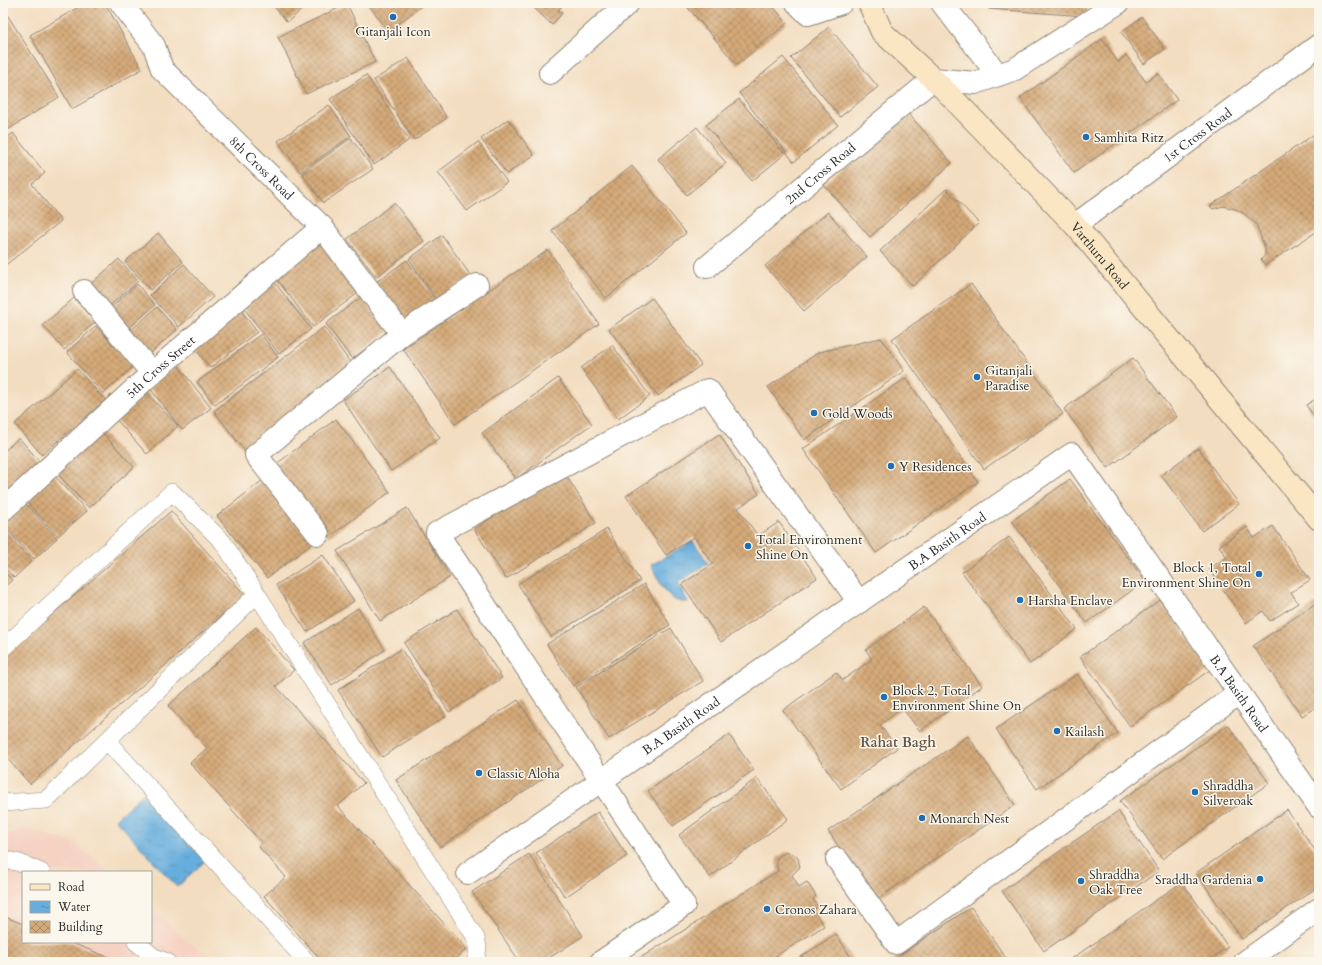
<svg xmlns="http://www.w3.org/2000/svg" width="1322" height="965" font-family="Cardo,serif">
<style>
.built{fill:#f5d2c2}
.water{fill:url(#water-ripples);stroke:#496c84}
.building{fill:url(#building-cross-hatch)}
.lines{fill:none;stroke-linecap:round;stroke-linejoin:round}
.lane-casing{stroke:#8f8476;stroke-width:18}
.street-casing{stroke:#8f8476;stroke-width:24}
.secondary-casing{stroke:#8f8476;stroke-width:24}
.lane{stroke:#fff;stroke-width:17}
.street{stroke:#fff;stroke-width:22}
.secondary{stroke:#fbe6c4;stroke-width:22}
.poi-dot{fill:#1f6fb2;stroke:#fbf7ec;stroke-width:1.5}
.labels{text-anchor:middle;stroke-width:3;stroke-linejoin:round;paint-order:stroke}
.poi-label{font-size:13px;fill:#2b2b2b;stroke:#fbf7ec;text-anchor:start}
.street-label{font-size:13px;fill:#2b2b2b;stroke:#fbf7ec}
.neighbourhood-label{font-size:14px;font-weight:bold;fill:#665747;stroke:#fbf7ec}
</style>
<defs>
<pattern id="water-ripples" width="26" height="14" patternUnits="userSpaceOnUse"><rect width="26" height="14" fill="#67aedd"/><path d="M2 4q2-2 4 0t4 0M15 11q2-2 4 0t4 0" fill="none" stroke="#558eb3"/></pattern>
<pattern id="building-cross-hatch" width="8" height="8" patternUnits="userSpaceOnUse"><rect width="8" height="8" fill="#d5aa7a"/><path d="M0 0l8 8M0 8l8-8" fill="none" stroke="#ad8b64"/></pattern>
</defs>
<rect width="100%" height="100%" fill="#fbf7ec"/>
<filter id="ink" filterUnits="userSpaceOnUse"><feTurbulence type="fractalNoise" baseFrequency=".025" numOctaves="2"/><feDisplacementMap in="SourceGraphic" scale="8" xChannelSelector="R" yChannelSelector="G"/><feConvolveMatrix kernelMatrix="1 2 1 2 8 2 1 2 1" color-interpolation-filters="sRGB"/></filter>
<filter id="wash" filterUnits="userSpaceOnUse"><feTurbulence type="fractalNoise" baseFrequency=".012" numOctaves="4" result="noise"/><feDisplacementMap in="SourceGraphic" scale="16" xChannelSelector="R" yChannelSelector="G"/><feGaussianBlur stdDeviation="0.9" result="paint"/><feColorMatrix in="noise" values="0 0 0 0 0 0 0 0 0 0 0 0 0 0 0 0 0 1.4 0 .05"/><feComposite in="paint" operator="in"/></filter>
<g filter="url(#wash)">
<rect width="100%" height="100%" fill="#f3ddc0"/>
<!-- built -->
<path class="built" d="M26,829L76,844L109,872H23V942H151V909L190,943L219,962H3V836Z"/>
<!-- water -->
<path class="water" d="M693,541L708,563L678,583L688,602C668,605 659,580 651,565Z
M143,794L205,861L177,887L115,819Z"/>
<g id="blocks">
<!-- building -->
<path class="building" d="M86,3H105L142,69L72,109L30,35Z
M271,3H310L287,22Z
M367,3H425L389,31Z
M529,3H564L558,10L562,13L552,25Z
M684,3H770L787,23L737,65Z
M989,3H1085V16L989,9Z
M347,4L375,62L306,94L278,37Z
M3,8L59,97L3,133Z
M1142,17L1165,49L1144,64L1121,32Z
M829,27L878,87L840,117L791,58Z
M1102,39L1118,62L1126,55L1146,82L1158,73L1177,100L1074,173L1020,98Z
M783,57L838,125L794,162L739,93Z
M408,58L447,118L414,140L374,80Z
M366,75L409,140L374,165L330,99Z
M739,99L785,154L752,181L706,125Z
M329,105L351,136L300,172L278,141Z
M907,112L952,163L870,237L824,185Z
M508,119L534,155L507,174L481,139Z
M697,127L726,163L687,195L658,159Z
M1319,131V230L1265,265L1261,260L1265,255V248L1256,224L1245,214L1235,209L1223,206L1213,209L1210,206Z
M13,133L45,173L32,184L61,221L3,267V141Z
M351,138L373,169L323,203L302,173Z
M478,142L507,182L467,211L438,172Z
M632,166L686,233L606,298L552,231Z
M946,189L979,223L913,286L880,251Z
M394,203L424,241L376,277L347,239Z
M828,212L867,257L804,311L765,266Z
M158,233L183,262L150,290L125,262Z
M442,235L471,276L437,300L409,259Z
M325,241L362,290L313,327L276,278Z
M548,250L599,324L455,424L403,349Z
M119,259L138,281L106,309L87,287Z
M407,260L436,301L405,323L376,282Z
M184,264L213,297L179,327L150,295Z
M272,279L311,329L279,354L240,303Z
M137,284L155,305L125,332L107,311Z
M971,284L1063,414L984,469L892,339Z
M361,297L388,332L352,359L326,324Z
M74,298L95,322L64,350L43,325Z
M652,298L701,365L658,396L609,329Z
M238,306L257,332L210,368L190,342Z
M157,307L177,330L147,356L127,334Z
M96,326L133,367L103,394L67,352Z
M324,327L355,369L246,453L214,411Z
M261,334L278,357L215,405L197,382Z
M881,338L904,371L804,440L768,387L819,352Z
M612,345L650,396L618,419L581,368Z
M1133,358L1177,417L1108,468L1064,409Z
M178,365L211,408L182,430L149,387Z
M390,367L440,438L391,471L343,400Z
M77,369L105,400L42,455L15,424Z
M558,378L592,424L516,479L482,433Z
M906,378L978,482L876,553L803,449Z
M143,389L178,426L147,454L113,416Z
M1319,397V424L1306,405Z
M336,419L390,492L329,537L275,465Z
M100,430L134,467L89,508L55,471Z
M719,434L759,494L738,508L758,536L779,522L817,578L721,642L682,584L713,564L694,537L666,555L626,496Z
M19,438L41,463L7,493L3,488V452Z
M1198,448L1239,504L1202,531L1161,475Z
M564,472L596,523L506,579L474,529Z
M52,473L87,511L58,536L24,499Z
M1070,479L1145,581L1087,623L1012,521Z
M263,480L313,543L267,578L217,516Z
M26,504L57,538L34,559L3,526Z
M407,508L450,577L380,621L337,551Z
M171,511L245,595L30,784L3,754V658Z
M1273,526L1310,580L1291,592L1298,603L1270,621L1263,611L1246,623L1209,569L1227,557L1219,546L1247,527L1254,538Z
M3,529L32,561L14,578L3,566Z
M607,529L640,581L551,637L518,584Z
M1009,537L1077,629L1030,664L962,572Z
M323,555L354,601L307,632L276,585Z
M3,570L12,580L3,588Z
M644,584L670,625L573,686L547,644Z
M1160,600L1210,670L1130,726L1080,657Z
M1319,601V705L1302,716L1253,646Z
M924,607L982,686L920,731L902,708L880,725L897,748L841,789L783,710L836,672L843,680L872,659L866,650Z
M358,608L385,650L332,685L304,643Z
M457,609L502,678L449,712L404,643Z
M256,627L294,670L276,686L364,783L338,806L467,949L452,962H323L264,896L286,877L258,846L262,843L190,763L207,748L168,706Z
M671,628L703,681L609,739L576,687Z
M401,649L446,716L382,757L338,690Z
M1077,674L1118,733L1037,789L996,729Z
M518,700L562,766L440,847L396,780Z
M1228,725L1269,783L1162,859L1120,801Z
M729,735L754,770L673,826L648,791Z
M968,736L1015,805L876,900L828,831Z
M757,778L788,819L710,877L679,835Z
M1287,810L1319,856V886L1242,939L1196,873Z
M1118,811L1159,871L1044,951L1002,891Z
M598,812L627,856L565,897L536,853Z
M786,852L795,855L798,858L800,867L792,875L799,887L807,882L816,896L813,899L818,907L813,910L824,926L766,962H638L637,960L778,871L776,861L778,857Z
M529,854L583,936L543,962H520L472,892Z
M1182,882L1228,947L1206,962H1067Z
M971,907L1007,960L1004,962H890Z
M3,916L23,924V942H69L121,962H3Z
M836,934L854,962H793Z"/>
</g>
</g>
<g filter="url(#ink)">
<use href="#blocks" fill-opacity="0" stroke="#8f8476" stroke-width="1"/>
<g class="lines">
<!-- lane casing -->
<g class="lane-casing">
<path id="lane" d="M3,648L172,492L222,541L257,594L476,938L478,947L476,962
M107,741L307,962
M3,803L46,800L257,594
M3,859L20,863L41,872
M136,942L154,957L167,962"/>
</g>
<!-- street casing -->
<g class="street-casing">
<g id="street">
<path id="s1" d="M121,3L154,46L162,69L322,227L402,334"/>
<path d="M797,3L808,14L841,3"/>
<path d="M942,3L998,75"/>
<path d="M550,73L628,3"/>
<path id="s2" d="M1075,225L1319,45"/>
<path id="s3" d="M707,267L933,79L975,83L1015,69L1118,3"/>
<path d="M84,291L152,373"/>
<path id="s4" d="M3,510L152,373L322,227"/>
<path d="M318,534L256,455L402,334L477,285"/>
<path d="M837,859L896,943L1239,693"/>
<path id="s5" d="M468,873L1072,454L1319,807"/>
<path d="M601,962L684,905L437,533L708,390L859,602"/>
<path d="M1245,962L1319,909"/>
</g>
</g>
<!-- secondary casing -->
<g class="secondary-casing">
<g id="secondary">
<path id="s6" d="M869,3L882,32L942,87L1075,225L1319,519"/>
</g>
</g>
<!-- lane -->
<use href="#lane" class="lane"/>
<!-- street -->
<use href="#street" class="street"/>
<!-- secondary -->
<use href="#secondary" class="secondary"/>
</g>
</g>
<!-- markers -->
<g class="poi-dot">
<circle cx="393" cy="17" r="4"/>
<circle cx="1086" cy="137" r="4"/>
<circle cx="977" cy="377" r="4"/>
<circle cx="814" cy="413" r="4"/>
<circle cx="891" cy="466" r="4"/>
<circle cx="748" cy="546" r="4"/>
<circle cx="1259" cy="574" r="4"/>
<circle cx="1020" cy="600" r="4"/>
<circle cx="884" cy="697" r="4"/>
<circle cx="1057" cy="731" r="4"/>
<circle cx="479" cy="773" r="4"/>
<circle cx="1195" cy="792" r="4"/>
<circle cx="922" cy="818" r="4"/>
<circle cx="1260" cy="879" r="4"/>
<circle cx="1081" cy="881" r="4"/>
<circle cx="767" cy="909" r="4"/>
</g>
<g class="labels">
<!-- poi labels -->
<g class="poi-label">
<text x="393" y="36" text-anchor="middle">Gitanjali Icon</text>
<text x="1094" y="142">Samhita Ritz</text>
<text x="985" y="375">Gitanjali<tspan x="985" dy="15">Paradise</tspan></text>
<text x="822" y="418">Gold Woods</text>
<text x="899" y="471">Y Residences</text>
<text x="756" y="544">Total Environment<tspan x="756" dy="15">Shine On</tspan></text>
<text x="1251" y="572" text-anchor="end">Block 1, Total<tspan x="1251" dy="15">Environment Shine On</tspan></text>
<text x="1028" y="605">Harsha Enclave</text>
<text x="892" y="695">Block 2, Total<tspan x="892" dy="15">Environment Shine On</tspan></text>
<text x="1065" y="736">Kailash</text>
<text x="487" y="778">Classic Aloha</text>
<text x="1203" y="790">Shraddha<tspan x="1203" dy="15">Silveroak</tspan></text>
<text x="930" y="823">Monarch Nest</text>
<text x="1089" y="879">Shraddha<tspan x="1089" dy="15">Oak Tree</tspan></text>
<text x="1252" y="884" text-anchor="end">Sraddha Gardenia</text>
<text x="775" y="914">Cronos Zahara</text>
</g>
<!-- street labels -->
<g class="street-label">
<text dy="5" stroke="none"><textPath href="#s2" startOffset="152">1st Cross Road</textPath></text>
<text dy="5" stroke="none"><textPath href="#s1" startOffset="219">8th Cross Road</textPath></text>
<text dy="5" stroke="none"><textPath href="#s3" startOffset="147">2nd Cross Road</textPath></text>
<text dy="5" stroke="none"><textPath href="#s6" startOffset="344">Varthuru Road</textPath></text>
<text dy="5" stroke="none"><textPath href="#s4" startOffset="213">5th Cross Street</textPath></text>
<text dy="5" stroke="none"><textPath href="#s5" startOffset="583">B.A Basith Road</textPath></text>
<text dy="5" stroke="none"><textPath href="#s5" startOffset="1027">B.A Basith Road</textPath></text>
<text dy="5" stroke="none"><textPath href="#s5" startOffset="259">B.A Basith Road</textPath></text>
</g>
<!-- neighbourhood labels -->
<g class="neighbourhood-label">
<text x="898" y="747">Rahat Bagh</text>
</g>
</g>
<!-- margin -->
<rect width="1322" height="965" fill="none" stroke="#fbf7ec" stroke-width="16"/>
<!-- legend -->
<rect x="22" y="871" width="130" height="72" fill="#fbf7ec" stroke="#a8a59f"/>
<rect x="30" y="884" width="20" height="6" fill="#fbe6c4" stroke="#a8a59f"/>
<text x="58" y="891" font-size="12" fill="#2b2b2b">Road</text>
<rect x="30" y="901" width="20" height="12" fill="url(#water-ripples)" stroke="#a8a59f"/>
<text x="58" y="911" font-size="12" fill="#2b2b2b">Water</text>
<rect x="30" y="921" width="20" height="12" fill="url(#building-cross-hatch)" stroke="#a8a59f"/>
<text x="58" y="931" font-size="12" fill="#2b2b2b">Building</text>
</svg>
